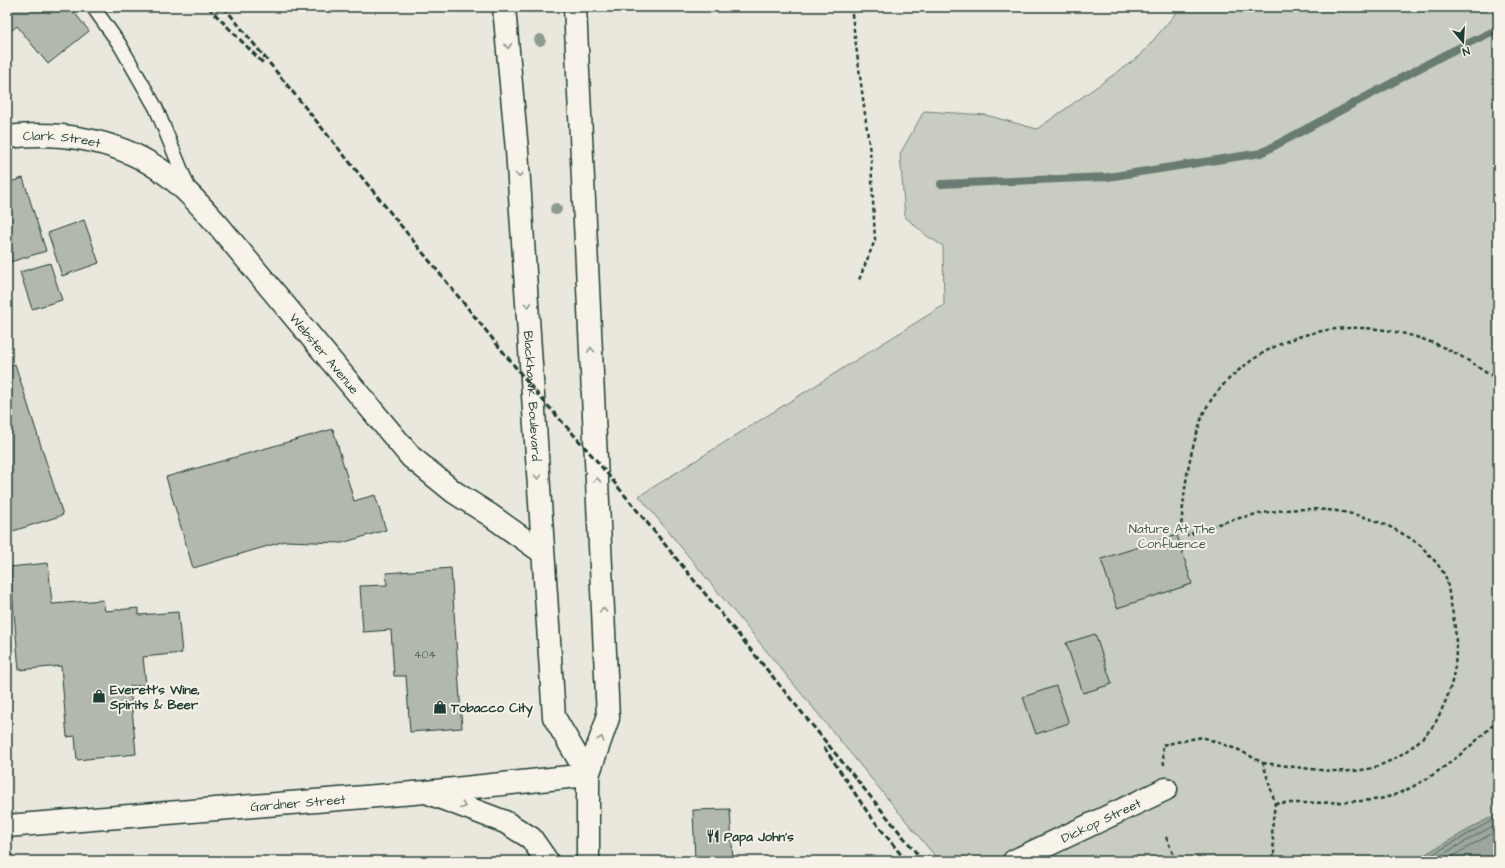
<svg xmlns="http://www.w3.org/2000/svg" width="1505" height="868" font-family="'Architects Daughter',sans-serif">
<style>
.green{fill:#c8ccc1;stroke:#74847a}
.water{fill:#9ca69c;stroke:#6a7c72}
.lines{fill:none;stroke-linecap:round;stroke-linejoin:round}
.shore{stroke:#51675e;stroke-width:1}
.stream{stroke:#6a7c72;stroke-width:8}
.building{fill:#b2b8ae;stroke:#1f3d34}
.lane-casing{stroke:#1f3d34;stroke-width:16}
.street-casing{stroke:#1f3d34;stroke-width:25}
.primary-casing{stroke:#1f3d34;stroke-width:25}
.path{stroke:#1f3d34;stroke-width:2.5;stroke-dasharray:4 3;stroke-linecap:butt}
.lane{stroke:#f7f3e8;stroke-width:13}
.street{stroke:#f7f3e8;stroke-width:22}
.primary{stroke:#f7f3e8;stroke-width:22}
.rail{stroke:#1f3d34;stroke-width:3;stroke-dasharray:6 3;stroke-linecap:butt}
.tree{fill:#8d9a8f}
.oneway{stroke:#8b988e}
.labels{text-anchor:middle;stroke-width:4;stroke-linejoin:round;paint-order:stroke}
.number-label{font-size:11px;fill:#445c52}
.street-label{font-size:13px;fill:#1f3d34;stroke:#f7f3e8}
.park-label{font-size:13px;fill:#415a50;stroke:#f7f3e8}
.poi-label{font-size:13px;font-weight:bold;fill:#1f3d34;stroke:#f7f3e8;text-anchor:start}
</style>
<rect width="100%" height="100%" fill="#eae8dd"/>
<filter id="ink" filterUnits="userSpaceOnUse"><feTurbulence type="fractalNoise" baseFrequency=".025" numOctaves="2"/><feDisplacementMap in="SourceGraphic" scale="8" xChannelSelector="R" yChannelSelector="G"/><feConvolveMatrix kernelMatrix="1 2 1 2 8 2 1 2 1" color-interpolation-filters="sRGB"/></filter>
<g filter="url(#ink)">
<!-- green -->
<path class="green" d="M1181,7H1498V813L1414,861H939L639,496L944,305L943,246L927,236L905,217L900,154L924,111L986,115L1037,129L1140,56Z"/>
<!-- water -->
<path class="water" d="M1498,813V861H1414L1415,860Z"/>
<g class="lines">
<!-- shore -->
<path class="shore" d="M1421,861L1498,817
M1431,861L1498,823
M1444,861L1498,830"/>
<!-- stream -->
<path class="stream" d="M941,184L1108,177L1261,153L1446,54L1498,29"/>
</g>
<!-- building -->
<path class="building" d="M7,7H70L89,31L48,64L17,26L7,34Z
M23,178L46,251L7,263V183Z
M84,220L99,263L62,276L48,233Z
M50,263L62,300L32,309L20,272Z
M15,364L63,515L7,533V366Z
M333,429L354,501L375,495L386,530L342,543L285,541L193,568L166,477Z
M1177,535L1192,584L1117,608L1101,559Z
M48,563L52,604L103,600L105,611L139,608V615L178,612L182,653L143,657L146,685L130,686L136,754L77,760L75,736L67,737L61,666L19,670L10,567Z
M451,568L462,728L410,732L406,676H394L391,630L363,632L360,586L387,585L386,573Z
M1095,634L1112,684L1083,693L1066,643Z
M1056,686L1069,723L1036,734L1023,697Z
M730,809L733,861H695L693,810Z"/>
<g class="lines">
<!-- lane casing -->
<g class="lane-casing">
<path id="lane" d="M93,7L120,45L156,108L189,189"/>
</g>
<!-- street casing -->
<g class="street-casing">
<g id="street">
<path id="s1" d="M7,137C58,131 113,139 156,167C180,182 199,204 218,225L411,457L454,492L490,515L542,552"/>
<path id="s2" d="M1014,861L1166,789"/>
</g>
</g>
<!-- primary casing -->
<g class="primary-casing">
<g id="primary">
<path id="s3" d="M504,7L517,150L554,717L588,775"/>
<path d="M575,7L608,718L588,775V861"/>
<path d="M431,794L505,822L531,838L547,861"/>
<path id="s4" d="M7,826L426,792L588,775"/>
</g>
</g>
<!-- path -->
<path class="path" d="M851,7L871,160L875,240L859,280
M1263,763C1297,766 1346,778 1378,766C1399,758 1419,744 1433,726C1437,721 1439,715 1442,709C1459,674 1459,638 1450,600C1449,593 1448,585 1446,578C1441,566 1430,556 1421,546C1413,539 1401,533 1392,528C1328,496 1252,509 1188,535L1181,528C1184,493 1187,463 1198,430C1200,423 1202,416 1205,410C1219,385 1239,368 1263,353C1331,313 1414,323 1478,367C1484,372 1492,375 1498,380
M1164,765L1162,745L1202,737L1239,750L1263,763L1275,803L1272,829L1275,861
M1275,803C1308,803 1341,803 1373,800C1417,795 1468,750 1498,720
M1166,837L1176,861"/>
<!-- lane -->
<use href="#lane" class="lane"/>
<!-- street -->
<use href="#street" class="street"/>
<!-- primary -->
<use href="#primary" class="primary"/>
<!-- rail -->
<path class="rail" d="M208,7L264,64
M224,7L534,390L596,460L923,861
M824,747L868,813L906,861"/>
</g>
<!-- trees -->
<g class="tree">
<circle cx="540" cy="40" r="6"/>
<circle cx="556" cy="209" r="6"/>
</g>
<!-- one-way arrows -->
<defs><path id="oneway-chevron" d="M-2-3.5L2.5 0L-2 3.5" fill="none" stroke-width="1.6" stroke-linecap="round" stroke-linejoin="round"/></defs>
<g class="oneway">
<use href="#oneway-chevron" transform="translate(508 46) rotate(85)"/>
<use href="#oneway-chevron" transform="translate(519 175) rotate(86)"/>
<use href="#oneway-chevron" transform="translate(528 305) rotate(86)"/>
<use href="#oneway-chevron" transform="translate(591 350) rotate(-93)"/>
<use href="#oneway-chevron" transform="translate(538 477) rotate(87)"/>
<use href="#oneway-chevron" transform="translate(597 480) rotate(-92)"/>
<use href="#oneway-chevron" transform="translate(603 610) rotate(-92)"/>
<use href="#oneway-chevron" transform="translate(601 739) rotate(-71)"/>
<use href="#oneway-chevron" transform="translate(463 806) rotate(21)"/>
</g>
</g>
<!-- icons -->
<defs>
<g id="shop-bare" transform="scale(1.08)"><path d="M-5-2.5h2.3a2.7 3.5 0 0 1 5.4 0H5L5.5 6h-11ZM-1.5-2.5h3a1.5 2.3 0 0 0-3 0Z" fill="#1f3d34" stroke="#f7f3e8" stroke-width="2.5" paint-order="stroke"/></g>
<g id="restaurant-bare" transform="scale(1.08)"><path d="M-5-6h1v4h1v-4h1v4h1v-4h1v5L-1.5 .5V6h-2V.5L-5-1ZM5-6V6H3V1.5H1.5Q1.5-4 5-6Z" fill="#1f3d34" stroke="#f7f3e8" stroke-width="2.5" paint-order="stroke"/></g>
</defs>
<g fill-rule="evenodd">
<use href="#shop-bare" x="99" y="696"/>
<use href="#shop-bare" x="440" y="707"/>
<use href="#restaurant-bare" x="713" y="836"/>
</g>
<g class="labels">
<!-- number labels -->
<g class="number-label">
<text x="425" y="658">404</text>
</g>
<!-- street labels -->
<g class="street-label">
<text dy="5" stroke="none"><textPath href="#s1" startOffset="55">Clark Street</textPath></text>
<text dy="5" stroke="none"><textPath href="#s1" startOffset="407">Webster Avenue</textPath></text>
<text dy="5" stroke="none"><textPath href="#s3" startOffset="390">Blackhawk Boulevard</textPath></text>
<text dy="5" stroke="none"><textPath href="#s4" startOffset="292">Gardner Street</textPath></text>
<text dy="5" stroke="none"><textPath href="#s2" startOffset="96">Dickop Street</textPath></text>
</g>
<!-- park labels -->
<g class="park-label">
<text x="1172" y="533">Nature At The<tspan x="1172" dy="15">Confluence</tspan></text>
</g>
<!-- poi labels -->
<g class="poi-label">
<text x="110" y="694">Everett's Wine,<tspan x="110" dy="15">Spirits &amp; Beer</tspan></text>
<text x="451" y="712">Tobacco City</text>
<text x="724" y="841">Papa John's</text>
</g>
</g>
<!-- margin -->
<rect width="1505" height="868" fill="none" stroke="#f7f3e8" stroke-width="24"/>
<rect x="12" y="12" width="1481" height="844" fill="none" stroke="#1f3d34" stroke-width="1.5" filter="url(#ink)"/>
<!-- north arrow -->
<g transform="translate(1463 42) rotate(162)" stroke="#f7f3e8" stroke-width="3" paint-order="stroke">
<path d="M0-3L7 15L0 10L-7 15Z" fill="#1f3d34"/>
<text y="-6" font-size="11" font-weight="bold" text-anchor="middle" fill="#1f3d34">N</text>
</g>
</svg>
